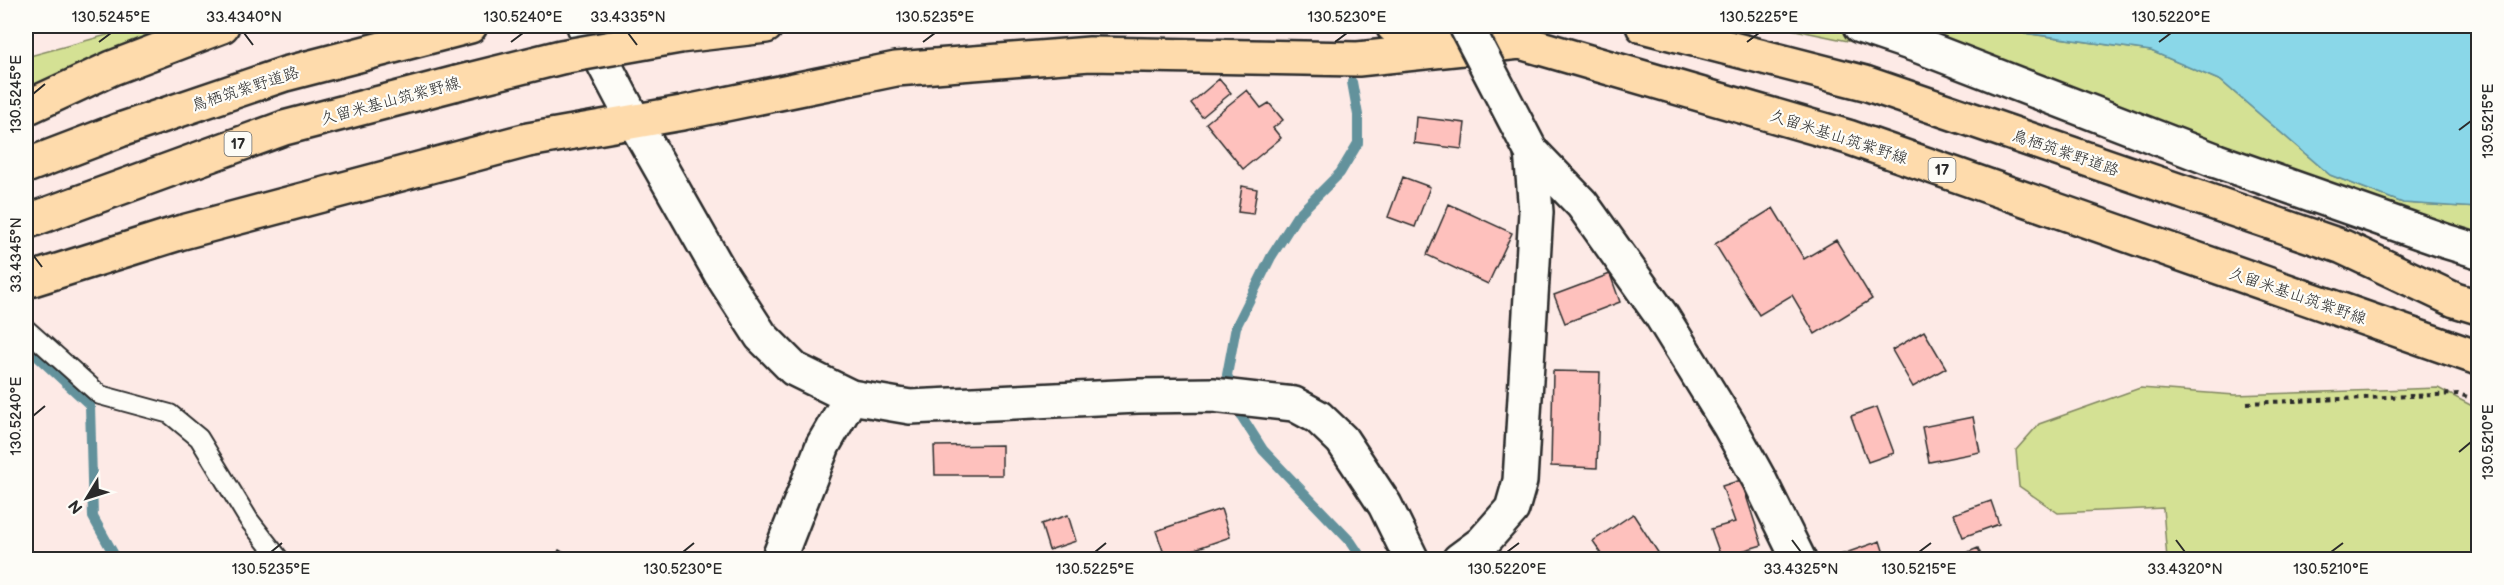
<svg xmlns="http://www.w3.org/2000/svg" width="2504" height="585" font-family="'Balsamiq Sans','Klee One',sans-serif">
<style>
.green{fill:#d4e194;stroke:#808660;stroke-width:1.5}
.water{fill:#8ad7e8;stroke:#64929c;stroke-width:1.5}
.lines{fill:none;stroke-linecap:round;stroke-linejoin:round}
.stream{stroke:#64929c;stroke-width:10}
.building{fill:#fec1bd;stroke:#2b2b2b;stroke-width:1.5}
.service-casing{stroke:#2b2b2b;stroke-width:22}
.minor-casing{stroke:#2b2b2b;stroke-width:38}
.tertiary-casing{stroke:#2b2b2b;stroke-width:38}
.primary-casing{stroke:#2b2b2b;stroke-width:38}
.path{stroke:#2b2b2b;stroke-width:4;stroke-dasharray:4.5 4.5;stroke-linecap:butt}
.service{stroke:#fdfcf7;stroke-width:18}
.minor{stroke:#fdfcf7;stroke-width:33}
.tertiary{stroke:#fdfcf7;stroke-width:33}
.primary{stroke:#fedbac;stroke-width:33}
.minor-bridge-casing{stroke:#2b2b2b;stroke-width:38;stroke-linecap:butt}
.primary-bridge-casing{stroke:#2b2b2b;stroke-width:38;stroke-linecap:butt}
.minor-bridge{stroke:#fdfcf7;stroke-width:33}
.primary-bridge{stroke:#fedbac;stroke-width:33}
.ticks{fill:none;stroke:#2b2b2b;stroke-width:2}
.labels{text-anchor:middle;stroke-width:4.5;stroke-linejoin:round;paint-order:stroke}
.shield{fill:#fdfcf7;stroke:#6a6a68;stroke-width:1.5}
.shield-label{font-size:15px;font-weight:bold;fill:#2b2b2b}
.street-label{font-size:16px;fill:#2b2b2b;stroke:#fdfcf7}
.neatline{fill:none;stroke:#2b2b2b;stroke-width:2}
.ticks-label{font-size:15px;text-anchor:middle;fill:#2b2b2b}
</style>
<rect width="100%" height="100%" fill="#fdeae6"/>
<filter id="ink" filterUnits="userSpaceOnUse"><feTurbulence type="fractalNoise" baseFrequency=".0167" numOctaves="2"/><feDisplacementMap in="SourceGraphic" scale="12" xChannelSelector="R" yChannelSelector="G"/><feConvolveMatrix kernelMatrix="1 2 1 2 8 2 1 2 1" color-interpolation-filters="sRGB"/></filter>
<g filter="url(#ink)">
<!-- green -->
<path class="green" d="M140,26H168L26,88V57Z
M1776,26H1988L2003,30L2151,51L2221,81L2330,175L2403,203L2478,208V257L1920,56Z
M2140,388L2235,395L2438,388L2478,409V559H2167L2163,508L2058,513L2019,486L2016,450L2039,424Z"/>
<!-- water -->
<path class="water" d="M1988,26H2478V208L2403,203L2330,175L2221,81L2151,51L2003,30Z"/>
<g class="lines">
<!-- stream -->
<path class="stream" d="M1352,82L1358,115V143L1340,173L1297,216L1271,257L1236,327L1227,375L1242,417L1263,450L1351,542L1363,560
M26,346L90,405L93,517L117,560"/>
</g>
<!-- building -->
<path class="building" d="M1219,79L1231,93L1202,117L1191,103Z
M1247,90L1261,108L1269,103L1283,120L1273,128L1281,138L1243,169L1206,123Z
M1416,117L1465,123L1462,149L1414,143Z
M1403,177L1430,187L1415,227L1388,217Z
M1242,186L1257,189L1253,214L1238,212Z
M1449,204L1512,233L1488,284L1427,255Z
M1773,208L1804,259L1836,240L1872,299L1815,334L1792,295L1759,315L1715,244Z
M1610,274L1620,302L1565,323L1554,295Z
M1924,331L1946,368L1913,387L1892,350Z
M1553,371L1600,372L1597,468L1551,466Z
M1877,407L1894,453L1868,462L1851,416Z
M1973,417L1980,452L1929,462L1922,427Z
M1002,445V475H935L934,446Z
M1741,480L1762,545L1721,557L1711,529L1735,522L1722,486Z
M1991,501L1999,524L1963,537L1954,514Z
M1221,509L1230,537L1166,559L1156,531Z
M1633,514L1663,560H1606L1593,541Z
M1068,515L1076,541L1049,550L1041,524Z
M1880,541L1886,560H1834V557Z
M1978,548L1983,560H1949Z
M559,550L576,560H554Z"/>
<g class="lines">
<!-- service casing -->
<g class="service-casing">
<path id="service" d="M26,329L100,395L170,414L199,438L249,520L280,560"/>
</g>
<!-- minor casing -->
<g class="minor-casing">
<path id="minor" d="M1860,26L1919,46L2217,161L2445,241L2478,251
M1531,151L1582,204L1661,315L1729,425L1760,481L1799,560
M778,560L823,445L851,397
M1459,560L1482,543L1512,509L1520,481L1536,212L1531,151"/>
</g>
<!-- tertiary casing -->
<g class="tertiary-casing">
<path id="tertiary" d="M584,26L634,121L721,274L761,336L794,369L851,397L910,407L1138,396L1213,395L1294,404L1318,417L1342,440L1385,505L1412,560"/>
</g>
<!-- primary casing -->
<g class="primary-casing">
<path id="primary" d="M1393,26L1520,42L1848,137L2478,358
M1643,26L1865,83L2343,247L2455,300L2478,307
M680,36L766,26
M26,108L112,68L222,26
M26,166L120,130L285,74L470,26
M26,222L284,128L457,83
M26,281L179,233L528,140L682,113L896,69L1090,54L1358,59L1520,42"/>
</g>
<!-- path -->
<path class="path" d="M2247,403L2458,394L2478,400"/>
<!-- service -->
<use href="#service" class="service"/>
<!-- minor -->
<use href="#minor" class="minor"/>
<!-- tertiary -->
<use href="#tertiary" class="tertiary"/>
<!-- primary -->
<use href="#primary" class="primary"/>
<!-- minor-bridge casing -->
<g class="minor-bridge-casing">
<path id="minor-bridge" d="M1466,26L1531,151"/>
</g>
<!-- primary-bridge casing -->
<g class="primary-bridge-casing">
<path id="primary-bridge" d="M457,83L561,57L680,36"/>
</g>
<!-- minor-bridge -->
<use href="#minor-bridge" class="minor-bridge"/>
<!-- primary-bridge -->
<use href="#primary-bridge" class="primary-bridge"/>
</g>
</g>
<!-- ticks -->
<path class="ticks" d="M244,33L253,45M628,33L637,45M99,42L111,33M511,42L523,33M923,42L935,33M1335,42L1347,33M1747,42L1759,33M2159,42L2171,33M33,94L45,84M2459,130L2471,121M33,255L42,267M33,416L45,406M2459,452L2471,442M1792,540L1801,552M2176,540L2185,552M271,552L282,543M683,552L694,543M1095,552L1106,543M1507,552L1519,543M1919,552L1931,543M2331,552L2343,543"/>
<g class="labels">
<!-- shield labels -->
<g class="shield">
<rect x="224.5" y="132" width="27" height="24" rx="4.5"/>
<rect x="1928.5" y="158" width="27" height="24" rx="4.5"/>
</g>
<g class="shield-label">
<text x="238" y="149">17</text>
<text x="1942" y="175">17</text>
</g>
<!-- street labels -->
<g class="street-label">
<text transform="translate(245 88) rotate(-18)" y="6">鳥栖筑紫野道路</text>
<text transform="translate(390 100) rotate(-15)" y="6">久留米基山筑紫野線</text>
<text transform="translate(1839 136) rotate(18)" y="6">久留米基山筑紫野線</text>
<text transform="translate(2066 152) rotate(19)" y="6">鳥栖筑紫野道路</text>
<text transform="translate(2298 295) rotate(19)" y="6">久留米基山筑紫野線</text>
</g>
</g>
<!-- margin -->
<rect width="2504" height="585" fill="none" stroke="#fdfcf7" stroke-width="66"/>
<!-- north arrow -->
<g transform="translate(87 498) rotate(232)" stroke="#fdfcf7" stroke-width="4.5" paint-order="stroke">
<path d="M0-4.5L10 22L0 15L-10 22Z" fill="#2b2b2b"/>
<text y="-9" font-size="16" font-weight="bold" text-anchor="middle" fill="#2b2b2b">N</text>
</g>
<rect x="33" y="33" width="2438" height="519" class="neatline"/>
<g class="ticks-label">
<text x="111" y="22">130.5245°E</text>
<text x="244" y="22">33.4340°N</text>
<text x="523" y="22">130.5240°E</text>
<text x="628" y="22">33.4335°N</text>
<text x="935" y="22">130.5235°E</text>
<text x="1347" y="22">130.5230°E</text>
<text x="1759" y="22">130.5225°E</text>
<text x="2171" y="22">130.5220°E</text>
<text transform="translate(16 94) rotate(-90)" y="5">130.5245°E</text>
<text transform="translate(2488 121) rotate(-90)" y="5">130.5215°E</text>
<text transform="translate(16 255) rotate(-90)" y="5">33.4345°N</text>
<text transform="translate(16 416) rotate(-90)" y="5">130.5240°E</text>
<text transform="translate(2488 442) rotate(-90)" y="5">130.5210°E</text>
<text x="271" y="574">130.5235°E</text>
<text x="683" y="574">130.5230°E</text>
<text x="1095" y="574">130.5225°E</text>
<text x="1507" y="574">130.5220°E</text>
<text x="1801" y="574">33.4325°N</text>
<text x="1919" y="574">130.5215°E</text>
<text x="2185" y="574">33.4320°N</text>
<text x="2331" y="574">130.5210°E</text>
</g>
</svg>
